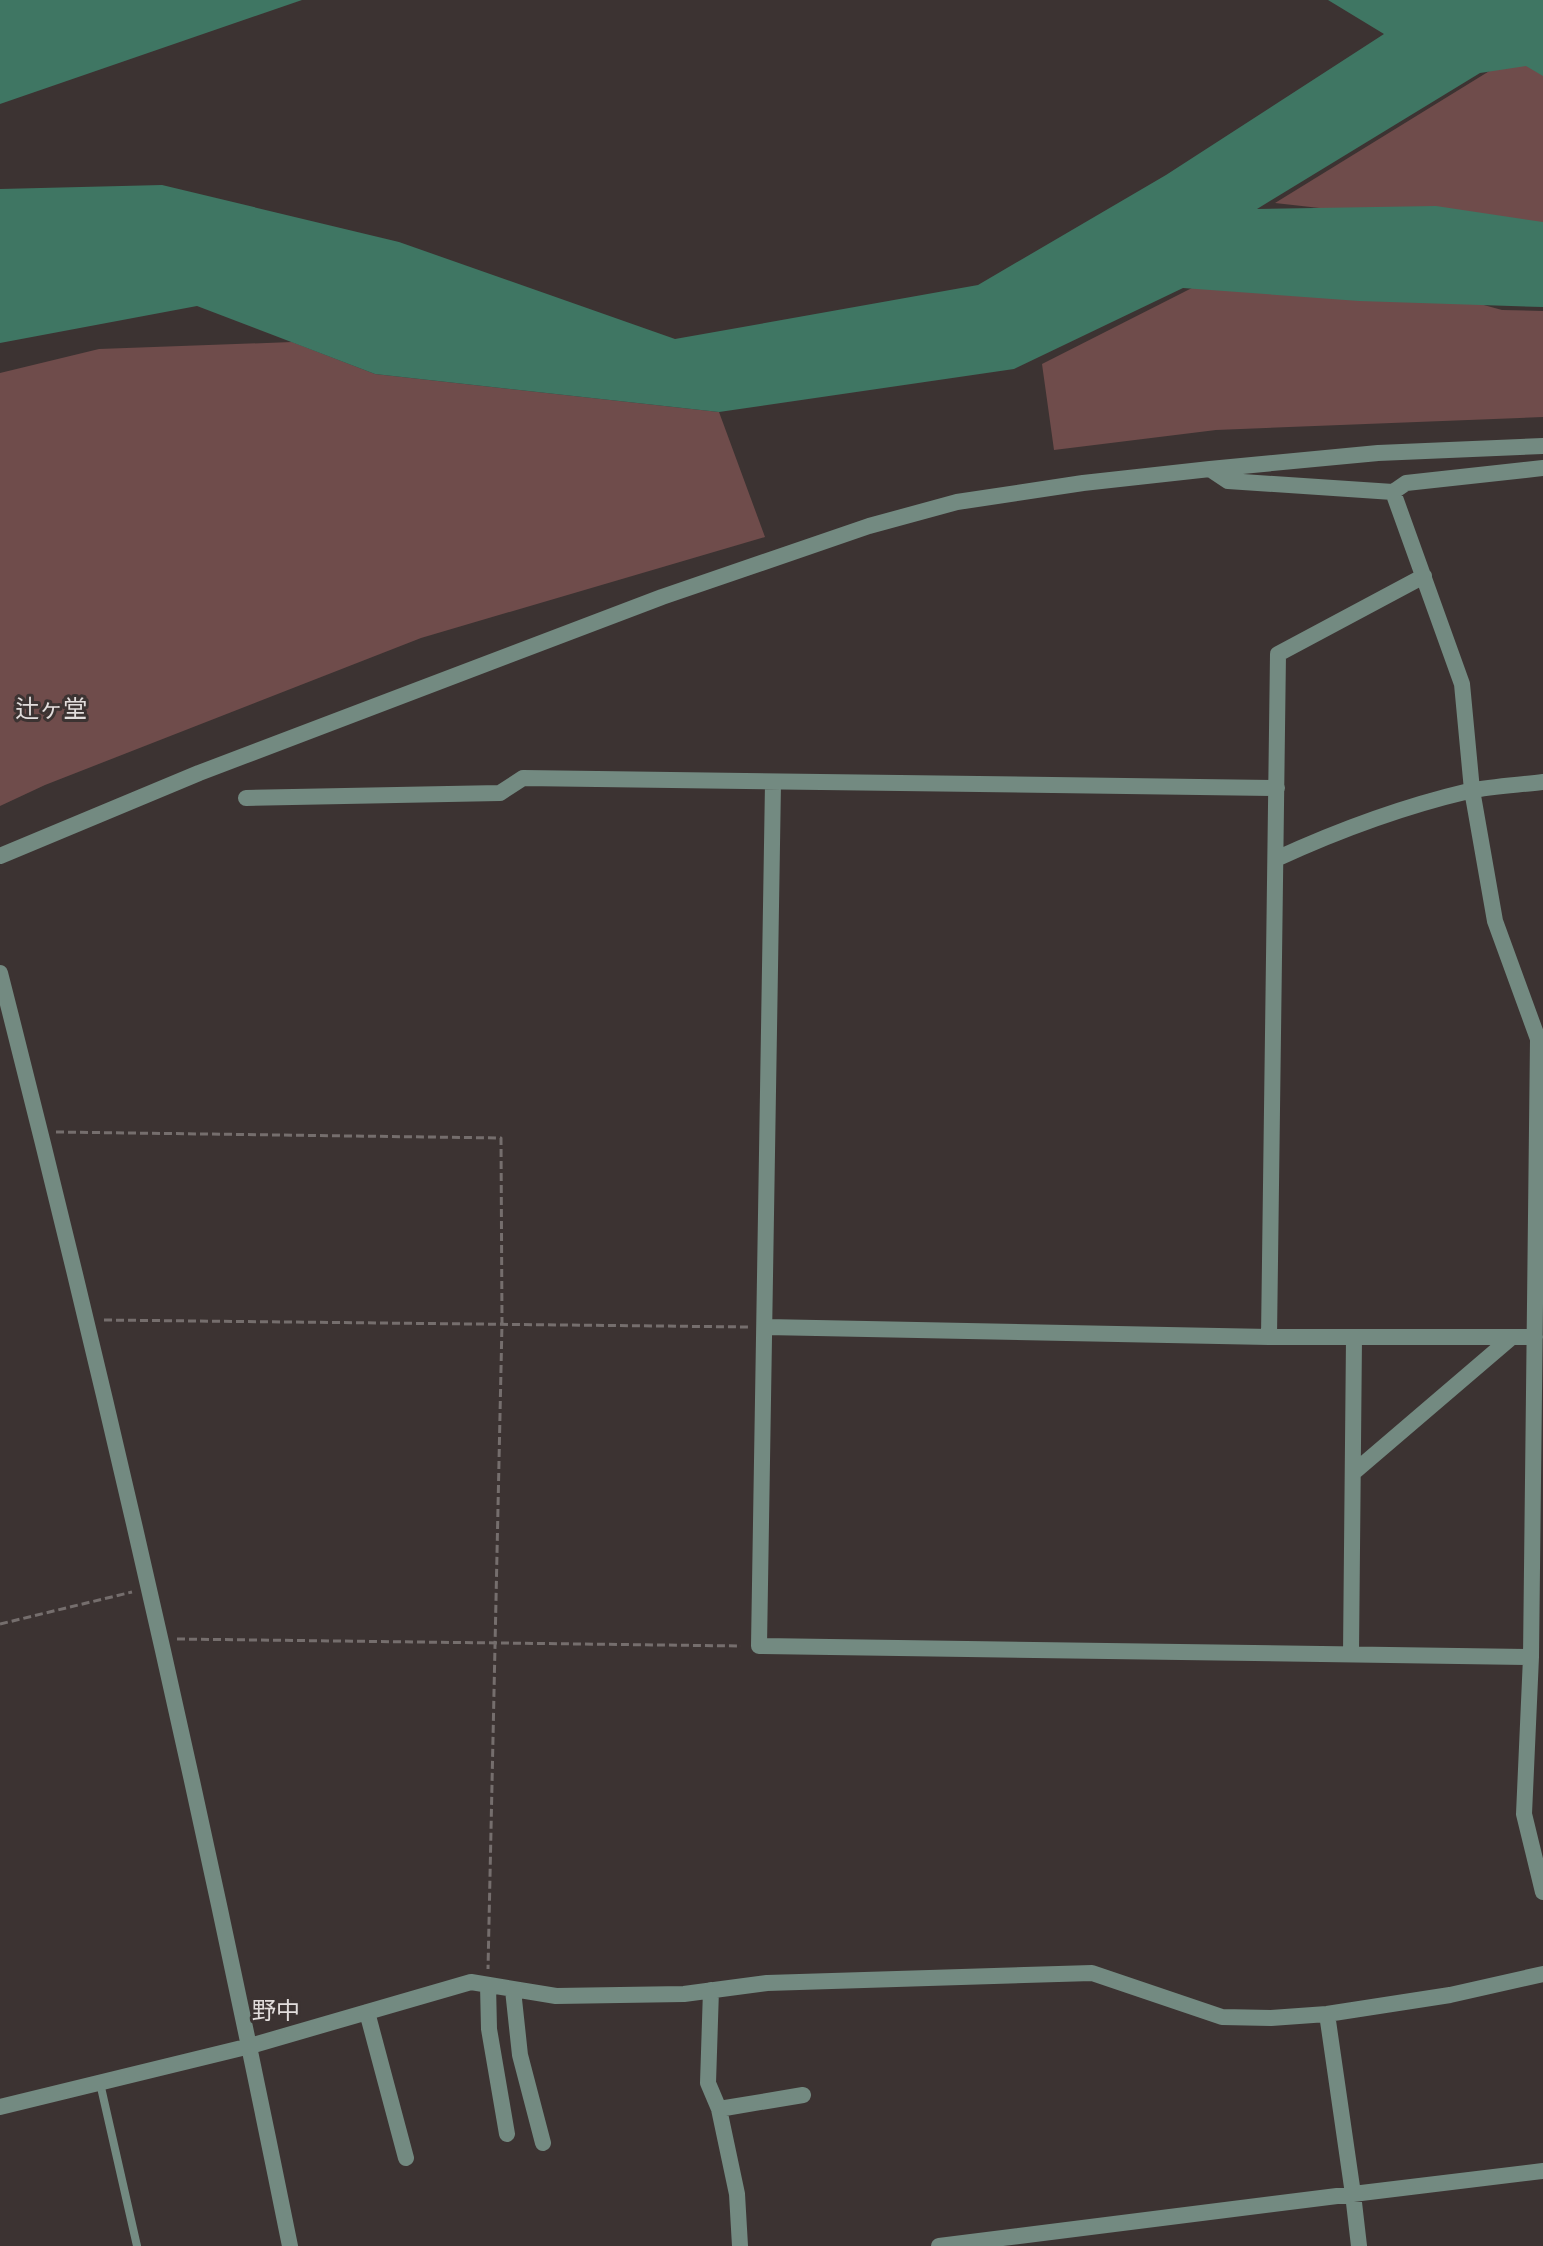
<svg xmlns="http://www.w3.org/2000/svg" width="1543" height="2246" font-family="Raleway,'Noto Sans JP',sans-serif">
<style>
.green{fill:#6f4c4b}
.water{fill:#3f7663}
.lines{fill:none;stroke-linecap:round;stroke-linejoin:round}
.path{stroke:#756e6d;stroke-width:3;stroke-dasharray:8 4;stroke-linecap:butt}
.lane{stroke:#738a81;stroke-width:8}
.street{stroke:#738a81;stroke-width:16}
.labels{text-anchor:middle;stroke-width:6;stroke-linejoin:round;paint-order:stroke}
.neighbourhood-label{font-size:24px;fill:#e2dddc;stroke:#3c3332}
</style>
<rect width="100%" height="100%" fill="#3c3332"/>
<!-- green -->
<path class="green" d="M1543,38V223L1426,220L1275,203Z
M1257,255L1356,270L1502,310L1543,311V417L1216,430L1054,450L1042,364Z
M292,342L375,374L719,412L765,537L421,638L45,785L0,806V373L99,349Z"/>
<!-- water -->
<path class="water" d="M0,0H302L0,104Z
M1328,0H1543V76L1526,66L1480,73L1257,209L1436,206L1543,222V307L1359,301L1183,288L1014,369L719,412L375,374L197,306L0,343V189L162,185L399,242L675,339L978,285L1166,175L1384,34Z"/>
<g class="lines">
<!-- path -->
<path class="path" d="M56,1132L501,1138L502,1323L488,1969
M104,1320L749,1327
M0,1624L132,1592
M177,1639L741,1646"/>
<!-- lane -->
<path class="lane" d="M100,2083L137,2246"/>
<!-- street -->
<path class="street" d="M1210,469L1228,481L1393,492L1462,684L1472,790L1495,921L1538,1039L1531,1657L1524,1814L1543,1892
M1393,492L1406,483L1543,468
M773,783L759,1646L1531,1657
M246,798L500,793L523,778L1277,788
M0,856L199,773L662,597L869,526L957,502L1083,483L1210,469L1378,453L1543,446
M1276,859C1339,830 1401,807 1469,791C1493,786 1519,785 1543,782
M0,973C108,1395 204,1819 290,2246
M766,1327L1269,1337H1535
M1269,1337L1278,654L1424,576
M1353,1473L1512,1337
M1351,1654L1354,1338
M488,1985L489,2029L507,2134
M513,1990L520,2055L543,2143
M711,1990L708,2083L719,2109L737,2194L740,2246
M367,2012L406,2158
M0,2107L250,2046L471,1982L556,1996L684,1994L767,1983L1092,1973L1222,2017L1271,2018L1327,2014L1450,1995L1543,1974
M719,2109L803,2095
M939,2246L1353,2194L1327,2014
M1359,2246L1353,2194L1543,2171"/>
</g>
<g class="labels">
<!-- neighbourhood labels -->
<g class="neighbourhood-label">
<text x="51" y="717">辻ヶ堂</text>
<text x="276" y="2019">野中</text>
</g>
</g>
</svg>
